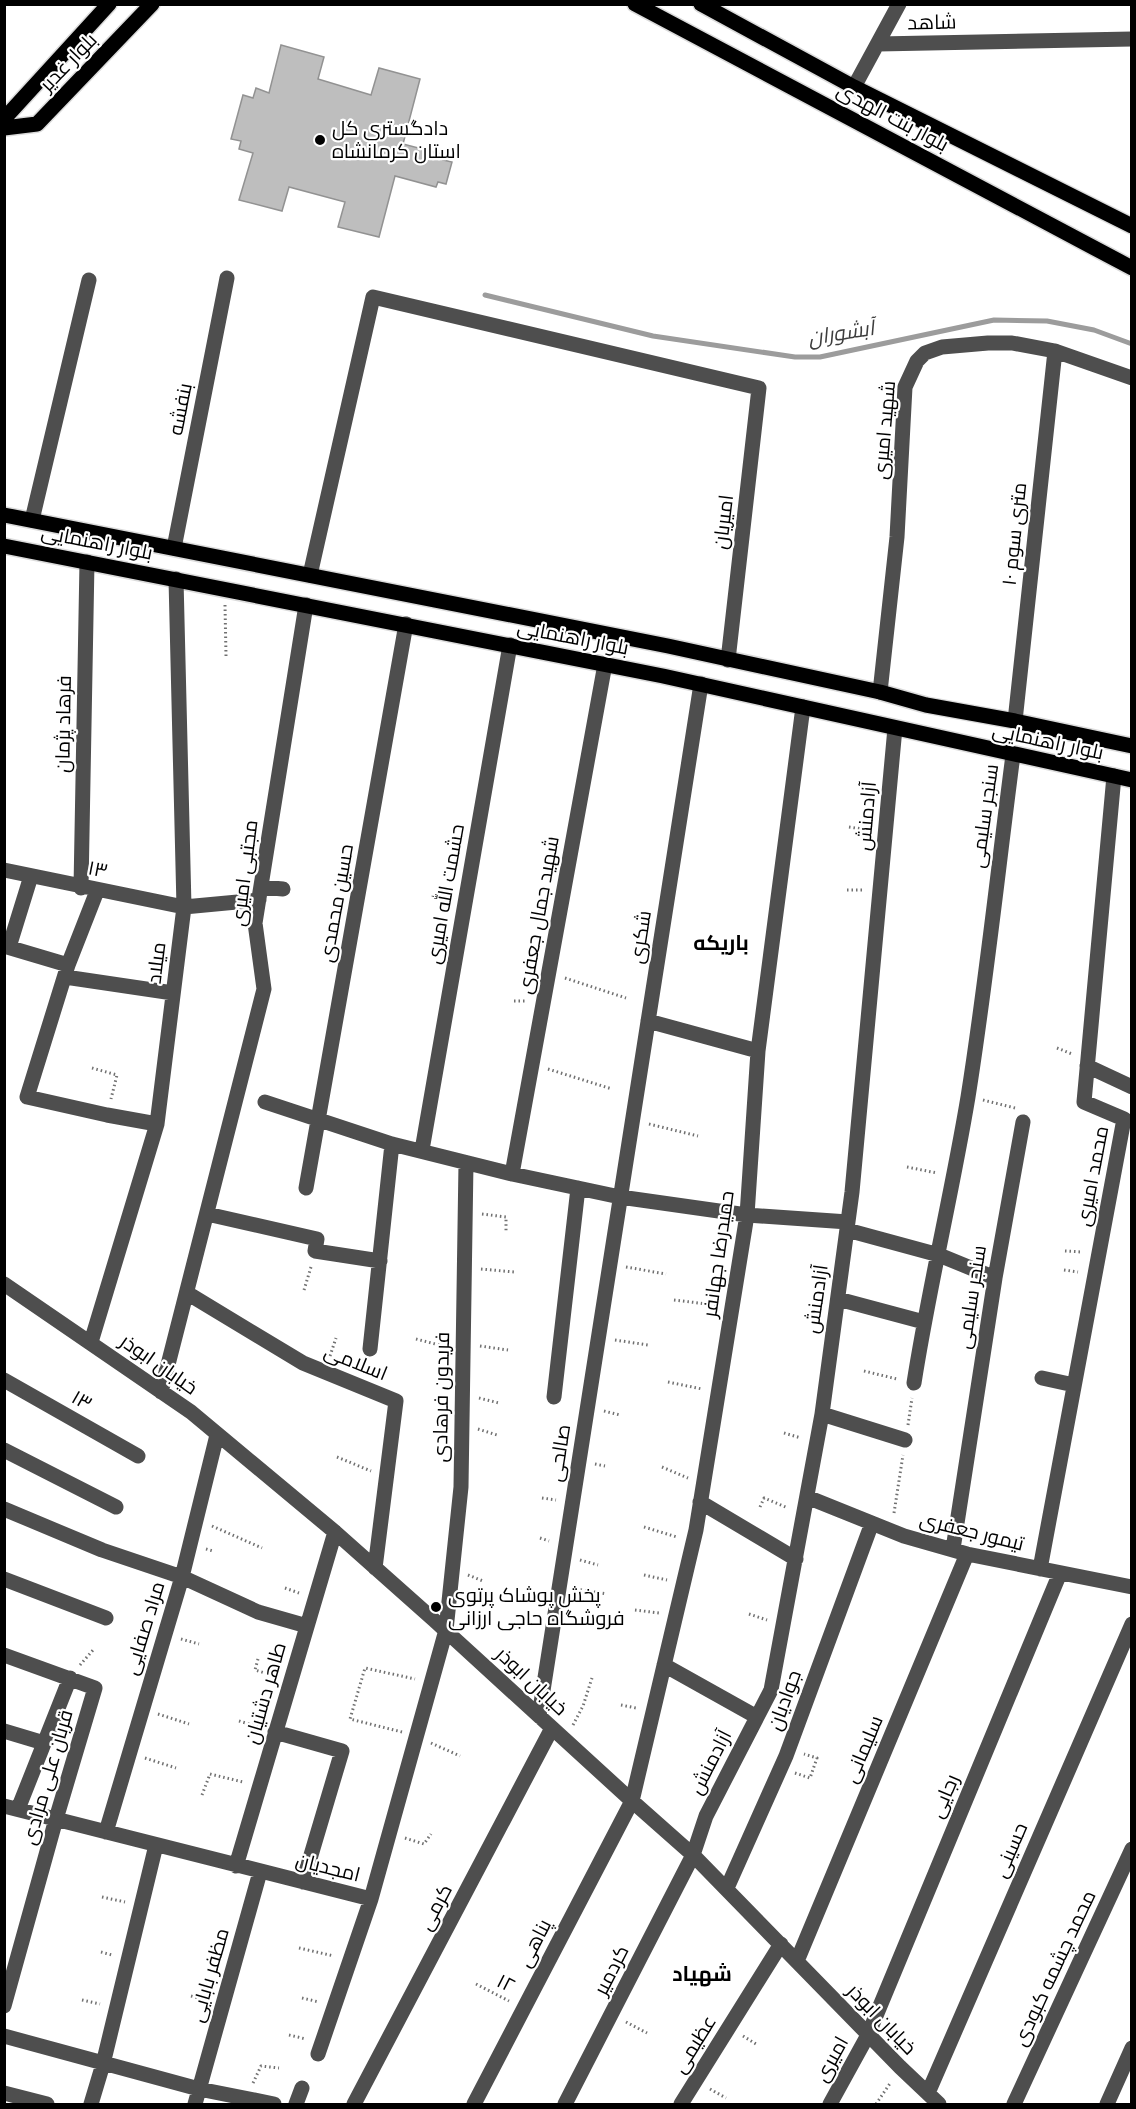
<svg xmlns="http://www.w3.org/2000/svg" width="1136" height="2109" font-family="'Roboto Condensed',Cairo,sans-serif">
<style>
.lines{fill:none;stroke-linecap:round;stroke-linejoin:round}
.stream{stroke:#9c9c9c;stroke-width:5}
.building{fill:#bebebe;stroke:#929292;stroke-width:1.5}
.major-casing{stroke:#dbdbdb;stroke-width:18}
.path{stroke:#707070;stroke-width:3;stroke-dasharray:1.5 3;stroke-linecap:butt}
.minor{stroke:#4e4e4e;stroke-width:15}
.major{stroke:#000;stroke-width:15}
.poi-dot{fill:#000;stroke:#fff;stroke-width:2}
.labels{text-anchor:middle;stroke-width:4.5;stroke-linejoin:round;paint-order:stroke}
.street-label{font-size:20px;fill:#000;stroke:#fff}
.poi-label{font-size:20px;fill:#000;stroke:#fff;text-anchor:start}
.water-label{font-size:21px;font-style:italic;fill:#3d3d3d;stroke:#fff}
.neighbourhood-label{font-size:21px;font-weight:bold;fill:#000;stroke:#fff}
</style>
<rect width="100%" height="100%" fill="#fff"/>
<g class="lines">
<!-- stream -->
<path class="stream" d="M485,295L653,336L795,357H820L994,320L1047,321L1094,330L1132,344"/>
</g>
<!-- building -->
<path class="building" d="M281,45L324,57L318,79L371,95L379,68L420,79L403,144L445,155L443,160L452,162L446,184L438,182L436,187L395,176L379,237L338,227L345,202L289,187L282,211L239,200L253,153L239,149L241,141L231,139L243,95L253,98L256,88L269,93Z"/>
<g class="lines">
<!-- major casing -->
<g class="major-casing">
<path id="major" d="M635,4L1132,268
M701,4L854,87L1132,226
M4,119L109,4
M4,128L37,124L152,4
M4,515L668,646L880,692L926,705L1015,721L1132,746
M4,546L663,676L1132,780"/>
</g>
<!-- path -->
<path class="path" d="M225,605L226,656
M849,827L869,830
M847,890H863
M565,978L626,998
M514,1001H527
M1057,1048L1072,1054
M92,1068L117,1075L111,1099
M548,1069L612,1089
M983,1100L1015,1108
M649,1124L698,1136
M907,1167L937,1173
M482,1214L506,1217V1231
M1065,1251L1082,1252
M626,1267L666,1274
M481,1269L514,1272
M1064,1270L1078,1272
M304,1290L311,1267
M674,1300L715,1305
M416,1339L447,1347
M615,1340L648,1345
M480,1346L508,1350
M330,1356L336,1338
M864,1371L897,1379
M668,1382L702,1389
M479,1398L499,1403
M604,1411L620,1415
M908,1425L912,1398
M478,1429L497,1435
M784,1433L801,1438
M337,1457L371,1471
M595,1464L605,1466
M662,1467L688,1478
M542,1498L556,1500
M760,1507L764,1498L788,1508
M894,1513L903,1455
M212,1526L262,1548
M644,1527L677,1537
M540,1538L549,1541
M206,1549L213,1551
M580,1560L598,1565
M468,1575L483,1581
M644,1575L667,1580
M285,1588L299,1593
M576,1589L607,1594
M635,1610L659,1613
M749,1614L767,1620
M181,1639L199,1644
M258,1659L255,1670L275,1676
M80,1665L94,1649
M621,1705L636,1708
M158,1714L189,1724
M239,1721L259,1727
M573,1725L583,1706L592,1678
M402,1732L350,1719L365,1668L415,1679
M431,1743L460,1756
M145,1758L176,1768
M795,1773L810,1778L817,1758L804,1754
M202,1795L210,1774L243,1782
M405,1838L424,1844L431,1834
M102,1897L125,1902
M299,1948L334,1956
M101,1952L112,1955
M476,1984L509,2001
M191,1996L206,2000
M302,1998L319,2002
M82,2000L100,2004
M626,2022L647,2033
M289,2035L306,2039
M743,2036L756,2044
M253,2083L261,2066L279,2068
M710,2089L726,2098
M876,2104L891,2082"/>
<!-- minor -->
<path class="minor" d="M878,44L1132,39
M854,87L899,4
M32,520L89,280
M174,548L227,278
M310,575L373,297L759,388L728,660
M880,692L897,537L905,387L917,361L925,353L942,347L988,343H1012L1055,351L1132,378
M1015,721L1055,351
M4,870L184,907L259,900
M261,887L283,889
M81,888L87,562
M4,946L68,965L27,1097L107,1115L157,1124
M9,947L31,876
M68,965L97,891
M65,977L173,993
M648,1021L758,1051
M1087,1066L1132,1087
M265,1102L392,1144L512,1174L620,1197L747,1215L848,1222
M422,1150L510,645
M512,1174L605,664
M306,1188L406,624
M207,1214L317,1239L315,1251L380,1261
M847,1230L939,1255L995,1278
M4,1284L191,1412L335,1532L434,1620L632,1801L693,1855L900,2067L939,2104
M187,1293L303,1363L396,1401L375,1568
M838,1299L924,1322
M91,1342L157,1124L184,907L176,579
M370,1349L392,1144
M1042,1378L1074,1385
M4,1380L138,1456
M914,1383C929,1287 952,1193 968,1097C986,984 998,869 1013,755
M161,1392L264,989L255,923L306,605
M554,1397L578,1188
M822,1414L905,1440
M4,1450L116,1507
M807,1497L904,1536L967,1554L1132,1587
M700,1502L796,1559
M4,1509L102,1550L182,1577L258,1612L307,1626
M953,1549L995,1278L1023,1122
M1040,1569L1124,1119L1084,1102L1114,776
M4,1579L106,1618
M4,1655L95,1688L56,1819L4,2006
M664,1665L757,1717
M539,1716L701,684
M4,1731L44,1743
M275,1732L342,1751L303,1882
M4,1806L371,1899L446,1630L461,1487L466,1163
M18,1809L70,1678
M106,1832L182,1577L217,1435
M236,1866L335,1532
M727,1888L786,1756L872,1523
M797,1961L967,1554
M4,2036L199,2089L274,2104
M318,2054L371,1899
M4,2093L47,2104
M928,2093L1132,1624
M91,2104L103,2064L156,1845
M195,2104L260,1872
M296,2104L302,2088
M354,2104L552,1728
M474,2104L632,1801L696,1530L747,1215L758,1051L803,707
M565,2104L693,1855L706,1816L771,1690L822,1414L852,1192L895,728
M681,2104L781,1944
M830,2104L868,2035L1060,1573
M1014,2104L1132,1849
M1107,2104L1132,2048"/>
<!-- major -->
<use href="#major" class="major"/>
</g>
<!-- markers -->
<g class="poi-dot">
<circle cx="320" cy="140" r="6"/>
<circle cx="436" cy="1607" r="6"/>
</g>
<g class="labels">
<!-- street labels -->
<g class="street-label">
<text transform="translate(932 22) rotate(-1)" y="7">شاهد</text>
<text transform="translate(68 62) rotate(-46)" y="7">بلوار غدیر</text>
<text transform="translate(893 117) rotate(28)" y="7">بلوار بنت الهدی</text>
<text transform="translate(180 409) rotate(-79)" y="7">بنفشه</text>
<text transform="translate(884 430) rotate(-85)" y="7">شهید امیری</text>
<text transform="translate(723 522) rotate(-83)" y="7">امیریان</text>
<text transform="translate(1014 534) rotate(-84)" y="7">۱۰ متری سوم</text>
<text transform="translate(97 542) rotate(11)" y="7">بلوار راهنمایی</text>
<text transform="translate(573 637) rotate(11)" y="7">بلوار راهنمایی</text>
<text transform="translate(63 724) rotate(-89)" y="7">فرهاد پژمان</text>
<text transform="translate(1048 741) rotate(12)" y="7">بلوار راهنمایی</text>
<text transform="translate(866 816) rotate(-85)" y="7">آزادمنش</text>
<text transform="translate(984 816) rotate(-82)" y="7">سنجر سلیمی</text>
<text transform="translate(98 869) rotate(11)" y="7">۱۳</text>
<text transform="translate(244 873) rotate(-83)" y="7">مجتبی امیری</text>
<text transform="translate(445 894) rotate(-80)" y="7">حشمت الله امیری</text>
<text transform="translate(336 903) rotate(-80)" y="7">حسین محمدی</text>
<text transform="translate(538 915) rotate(-80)" y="7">شهید جمال جعفری</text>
<text transform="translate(640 937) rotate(-81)" y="7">شکری</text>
<text transform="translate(156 963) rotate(-83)" y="7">میلاد</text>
<text transform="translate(1092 1176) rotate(-79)" y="7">محمد امیری</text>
<text transform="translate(718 1254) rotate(-82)" y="7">حمیدرضا جهانفر</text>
<text transform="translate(971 1297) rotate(-81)" y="7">سنجر سلیمی</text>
<text transform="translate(816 1299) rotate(-82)" y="7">آزادمنش</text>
<text transform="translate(356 1362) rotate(22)" y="7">اسلامی</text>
<text transform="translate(159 1364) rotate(35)" y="7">خیابان ابوذر</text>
<text transform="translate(441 1397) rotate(-89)" y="7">فریدون فرهادی</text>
<text transform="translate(82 1400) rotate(30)" y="7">۱۳</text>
<text transform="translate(559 1453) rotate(-81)" y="7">صالحی</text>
<text transform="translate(972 1531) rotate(14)" y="7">تیمور جعفری</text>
<text transform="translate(144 1628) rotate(-73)" y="7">مراد صفایی</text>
<text transform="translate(532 1681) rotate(43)" y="7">خیابان ابوذر</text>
<text transform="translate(265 1693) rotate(-74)" y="7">طاهر دشتیان</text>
<text transform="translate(784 1700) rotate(-70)" y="7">جوادیان</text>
<text transform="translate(863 1749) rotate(-67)" y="7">سلیمانی</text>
<text transform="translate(710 1762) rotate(-63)" y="7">آزادمنش</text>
<text transform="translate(47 1777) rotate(-74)" y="7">قربان علی مرادی</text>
<text transform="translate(944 1796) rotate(-67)" y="7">رجایی</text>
<text transform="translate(1010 1850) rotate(-67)" y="7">حسینی</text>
<text transform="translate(328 1867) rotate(14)" y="7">امجدیان</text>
<text transform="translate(435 1907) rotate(-62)" y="7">کرمی</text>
<text transform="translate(534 1943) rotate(-63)" y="7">پناهی</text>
<text transform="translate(1054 1968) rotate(-65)" y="7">محمد چشمه کبودی</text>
<text transform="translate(611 1970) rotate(-63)" y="7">کردمیر</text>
<text transform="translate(209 1975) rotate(-74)" y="7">مظفر بابایی</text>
<text transform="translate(506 1983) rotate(27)" y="7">۱۲</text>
<text transform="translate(882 2019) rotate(46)" y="7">خیابان ابوذر</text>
<text transform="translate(694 2044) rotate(-58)" y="7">عظیمی</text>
<text transform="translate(831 2059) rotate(-61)" y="7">امیری</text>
</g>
<!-- poi labels -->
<g class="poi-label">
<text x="332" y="135">دادگستری کل<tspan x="332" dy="23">استان کرمانشاه</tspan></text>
<text x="448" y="1602">پخش پوشاک پرتوی<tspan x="448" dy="23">فروشگاه حاجی ارزانی</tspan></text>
</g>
<!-- water labels -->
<g class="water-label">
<text transform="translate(841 333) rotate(-9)" y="7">آبشوران</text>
</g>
<!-- neighbourhood labels -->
<g class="neighbourhood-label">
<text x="721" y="950">باریکه</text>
<text x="702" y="1981">شهیاد</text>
</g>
</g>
<!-- border -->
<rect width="1136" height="2109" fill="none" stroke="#000000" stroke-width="12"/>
</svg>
